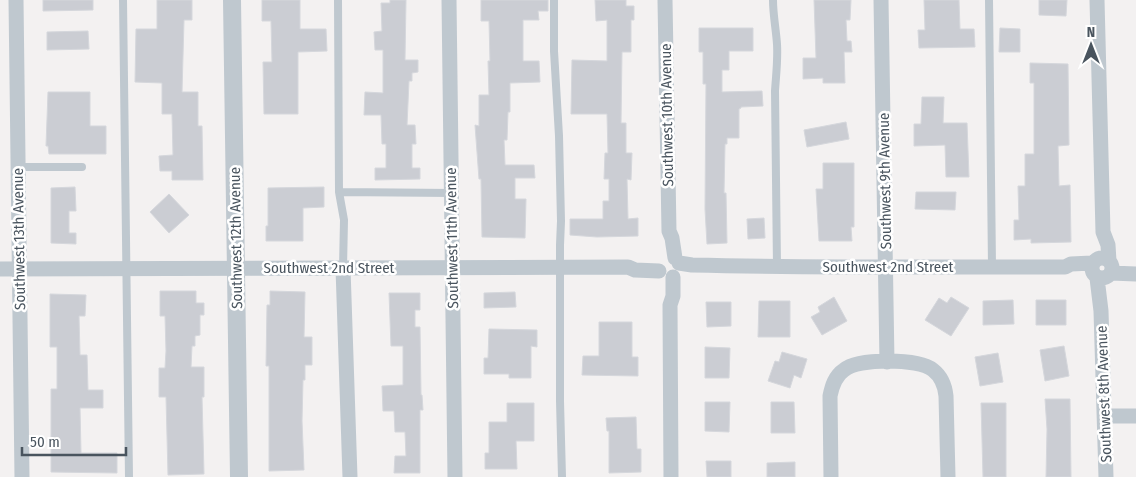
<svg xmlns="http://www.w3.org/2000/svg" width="1136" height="477" font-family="'Fira Sans Condensed',sans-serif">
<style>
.building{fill:#cbcdd3;stroke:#d5d7dc}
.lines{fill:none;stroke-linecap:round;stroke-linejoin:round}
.service{stroke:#bfc8cf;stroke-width:8}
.minor{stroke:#bfc8cf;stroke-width:15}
.tertiary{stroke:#bfc8cf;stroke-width:18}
.labels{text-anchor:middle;stroke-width:5;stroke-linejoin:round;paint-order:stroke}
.street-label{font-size:15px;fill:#49545e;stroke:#fff}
</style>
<rect width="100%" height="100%" fill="#f3f1f1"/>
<!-- building -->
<path class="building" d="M43,0H93V10L43,11Z
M157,0H192V20H184L182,92H198V126H202L203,180H172V171H160L159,156L173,155L172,114H162V83L135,82L136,29H157Z
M262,0H300V29H326L327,51L298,52V114H264L263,62H272L271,21H262Z
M390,0H406L405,60H418V72L412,73V81H409L407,125H415L416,144H412V168H420V179L375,180V168H386V144H382L381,115H364L365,92L383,93V50H375L374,32L382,31L381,3H390Z
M481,0H548V11H538L539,20H523V61H539L540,82L510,83V112H508L507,140H504L505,165H534L535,178H515V199H526L525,238L482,237L481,179H479L475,125L479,126V95H489L488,61H490L489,21H481Z
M595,0H626V6H634V20H631V52H622L621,123H626V153H632L631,180L627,179L628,219L638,218V236L597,237L570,235V219H603V201H609V179H604L605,153H608L607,114H571L572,60L607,61V20L596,21Z
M814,0H851L850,20H846L847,41H851L852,52H844L845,83H823V78L803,79V58H816Z
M924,0H959L960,29H974L975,47L919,48L918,30H925Z
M1039,0H1067L1066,16L1039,15Z
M699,28H753V51H729V70H722V92L762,91L763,106L741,107V108L739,109V138H727V144H725L724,193H726L727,243L707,244L705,209L706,84H703V52H699Z
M1000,28L1020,29V52H999Z
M88,31L89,49L47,50V32Z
M1030,63L1068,64L1069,145L1058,146L1059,186L1070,185L1071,242L1031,243V239L1014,240V220H1019L1018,186H1025V154H1034V83H1030Z
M48,92H90V126H106V154H49L48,146H46Z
M922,97H944L943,123H967L969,177H946L945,145L914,146V124H921Z
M846,122L849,139L807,147L804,130Z
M823,163H854V227H851L852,241H819L816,189H823Z
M75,187L76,211H69V233H76V244L51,243V188Z
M324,187V207L303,208V241H266V226H268V188Z
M916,192H956L955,210L915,209Z
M169,194L189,215L169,233L150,212Z
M764,218L765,238L748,239L747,219Z
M160,291H196V303H204V315H200V335L195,336V346H192L191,367H204V397H202L204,474L168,475L166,397H159V368H165L166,351L165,316H160Z
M270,291L305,292L304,337H312V365H305V380H303L302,421L304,470L269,471V366H266L267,305H270Z
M515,292L516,307L484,308V293Z
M389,293H420V310H415V327H420L421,395H422L423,410H420V473H394L395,456H406L405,432H395L394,411H383L382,386L403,385V346H391Z
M50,294L86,295L85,316H79L80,355H87L88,390H103V408H80L81,453H117V473L51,472V389H57V347H50Z
M834,297L847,321L822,335L811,317L820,312L818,307Z
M951,297L969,308L951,336L925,320L939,298L947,303Z
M1013,300L1014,324L983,325V301Z
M1036,300H1066V325H1036Z
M759,301H790V337H758Z
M706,302H731V326L707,327Z
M599,322H632V357H638V376L582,375L583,356H599Z
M489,329L537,330V347L531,346V378H509V374H484V358H488Z
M1064,346L1069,376L1045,381L1040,350Z
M705,347L730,348L729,378H705Z
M782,352L807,359L801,378L794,375L790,388L768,381L775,361L779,362Z
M998,353L1003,382L980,386L975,357Z
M1045,399H1070L1071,477H1046L1047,429Z
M705,402H730L729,432L705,431Z
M771,402H794L795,433H771Z
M507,403H534V441H516L517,469H485V453H489V422H507Z
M981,403H1006V477H983Z
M636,417L637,449H641V472L609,473V431H607L606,418Z
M706,461H731V477H707Z
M795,462V477H767V463Z"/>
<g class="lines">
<!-- service -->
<path class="service" d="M123,0L129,477
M338,0L339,192L344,220L343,268
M554,0V51L559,136L561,221L560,245V401L562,477
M773,0C773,15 776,29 777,44C778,60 776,75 775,91L777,267
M989,0L992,267
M18,167H82
M339,192L452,193"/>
<!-- minor -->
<path class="minor" d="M16,0L22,477
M449,0L455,477
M665,0L669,231L672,238L675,258
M881,0L887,362
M1097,0L1103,232L1108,245L1109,261
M1092 268a10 10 0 1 1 20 0a10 10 0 1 1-20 0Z
M679,263L692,265C816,268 941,267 1065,267L1071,264L1092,263
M343,268L350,477
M0,269L628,267L635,270L659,271
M1111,273L1136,274
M1097,278L1101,311L1106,477
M1105,416H1136
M671,477L670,305L673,296V277
M831,477L830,396C832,386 835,376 844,370C858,358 918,358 933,370C942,377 945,386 946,396L948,477"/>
<!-- tertiary -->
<path class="tertiary" d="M232,0L239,477"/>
</g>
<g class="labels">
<!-- street labels -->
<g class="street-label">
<text transform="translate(667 115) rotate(-91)" y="5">Southwest 10th Avenue</text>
<text transform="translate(885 181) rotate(-91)" y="5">Southwest 9th Avenue</text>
<text transform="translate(236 238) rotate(-91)" y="5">Southwest 12th Avenue</text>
<text transform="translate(452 238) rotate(-91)" y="5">Southwest 11th Avenue</text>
<text transform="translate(19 239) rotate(-91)" y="5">Southwest 13th Avenue</text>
<text x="888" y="272">Southwest 2nd Street</text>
<text x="329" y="273">Southwest 2nd Street</text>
<text transform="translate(1104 394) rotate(-92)" y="5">Southwest 8th Avenue</text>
</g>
</g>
<!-- north arrow -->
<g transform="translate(1091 45)" stroke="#ffffff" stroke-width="4" paint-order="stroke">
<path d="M0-4L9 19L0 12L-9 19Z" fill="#49545e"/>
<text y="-8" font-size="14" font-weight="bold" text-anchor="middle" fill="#49545e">N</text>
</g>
<!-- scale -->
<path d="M22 447v8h104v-8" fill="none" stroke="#49545e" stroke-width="2.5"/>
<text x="30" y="447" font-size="15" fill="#49545e" stroke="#ffffff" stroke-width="4" paint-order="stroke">50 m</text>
</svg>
